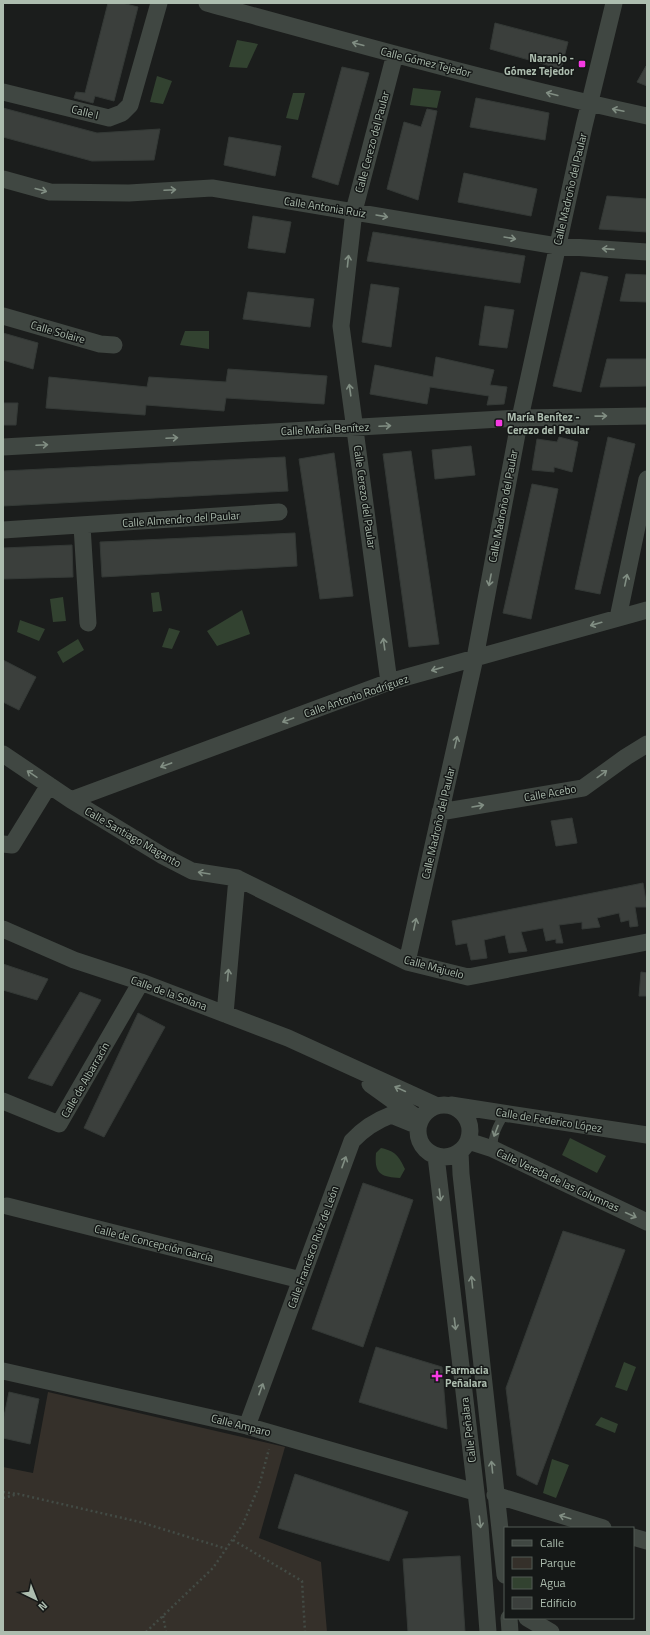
<svg xmlns="http://www.w3.org/2000/svg" width="650" height="1635" font-family="'Titillium Web',sans-serif">
<style>
.green{fill:#35302a}
.water{fill:#324230}
.building{fill:#3b3f3c;stroke:#343936}
.lines{fill:none;stroke-linecap:round;stroke-linejoin:round}
.path{stroke:#434b45;stroke-width:2.5;stroke-dasharray:2 3;stroke-linecap:butt}
.service{stroke:#404742;stroke-width:9}
.minor{stroke:#404742;stroke-width:17}
.oneway{stroke:#818e83}
.poi-dot{fill:#f63ae3;stroke:#151817;stroke-width:1.5}
.labels{text-anchor:middle;stroke-width:3;stroke-linejoin:round;paint-order:stroke}
.poi-label{font-size:11px;font-weight:bold;fill:#adbdaf;stroke:#151817;text-anchor:start}
.street-label{font-size:11px;fill:#adbdaf;stroke:#151817}
</style>
<rect width="100%" height="100%" fill="#1b1d1c"/>
<!-- green -->
<path class="green" d="M48,1392L285,1447L259,1538L321,1562L327,1632H3V1467L33,1473Z"/>
<!-- water -->
<path class="water" d="M237,40L258,44L247,68L229,67Z
M157,76L172,81L163,104L150,102Z
M413,88L441,91L437,108L410,105Z
M293,93H305L298,120L286,118Z
M185,331H209V349L180,345Z
M159,592L162,611L153,612L151,593Z
M63,597L66,621L53,622L50,599Z
M242,610L250,634L217,646L207,631Z
M20,620L45,629L39,641L17,632Z
M169,628L180,631L172,649L162,647Z
M78,639L84,650L63,663L57,652Z
M570,1138L606,1156L597,1173L562,1155Z
M381,1148C395,1151 399,1156 405,1169L400,1178C381,1177 374,1174 376,1153Z
M624,1362L636,1367L627,1391L615,1387Z
M601,1417L618,1424L615,1433L595,1425Z
M552,1459L569,1465L556,1498L543,1493Z"/>
<!-- building -->
<path class="building" d="M108,3H122L138,7L114,101L95,96L93,103L74,98L76,92L85,93Z
M495,23L568,42L561,69L490,49Z
M646,66H647V86L637,82Z
M342,67L369,73L338,185L312,177Z
M476,98L549,113L545,140L470,127Z
M3,108L97,133L160,129L154,160L92,161L3,137Z
M427,109L437,111L418,200L387,189L404,122L421,127Z
M229,137L281,146L275,176L224,165Z
M464,173L537,189L531,216L458,202Z
M607,196L647,199V232L599,229Z
M253,216L291,222L285,253L248,248Z
M373,232L525,256L520,283L367,261Z
M581,272L608,277L581,392L553,386Z
M626,274L647,275V302L620,301Z
M371,284L399,288L391,347L362,342Z
M248,292L314,299L310,327L243,319Z
M485,306L514,310L507,348L479,345Z
M3,333L38,343L33,369L3,360Z
M436,357L494,370L490,385L507,387L504,404L487,405L489,396L430,387L427,404L370,394L375,365L433,377Z
M607,359H647V386L600,387Z
M228,369L327,376L324,404L226,398L224,411L146,405L145,415L46,408L49,377L147,387L149,377L226,382Z
M3,403H18L16,425H3Z
M559,437L578,442L572,472L554,467V472L532,470L537,439L557,442Z
M608,437L635,444L600,594L575,589Z
M471,446L475,475L435,479L432,450Z
M411,451L439,644L409,647L383,454Z
M334,453L353,596L320,599L299,459Z
M285,457L288,491L3,506V471Z
M532,484L558,489L531,619L503,613Z
M295,533L297,566L102,577L100,542Z
M72,545L73,577L3,579V548Z
M3,660L36,677L19,710L3,702Z
M572,818L577,843L556,846L551,821Z
M643,883L647,907H635L638,926L630,927L629,920L621,922L619,913L597,918L600,927L582,929V922L559,925L563,943H556V939L546,941L543,928L521,932L527,951L509,953L505,935L484,940L487,958L471,960L467,943L456,945L452,921Z
M3,964L48,979L37,1000L3,990Z
M641,972L647,973V996H639Z
M80,992L101,1000L52,1086L28,1078Z
M138,1013L165,1027L104,1137L84,1128Z
M363,1183L413,1200L363,1347L312,1329Z
M563,1231L625,1250L537,1485L517,1475L506,1388Z
M376,1347L442,1367L447,1429L359,1402Z
M9,1392L39,1399L30,1444L3,1438V1421Z
M295,1474L408,1512L389,1561L278,1528Z
M460,1556L465,1632H408L403,1559Z"/>
<g class="lines">
<!-- path -->
<path class="path" d="M3,1492L16,1494
M3,1498L18,1494L140,1522L227,1549
M233,1540L302,1581L305,1632
M163,1616L166,1632
M146,1632L213,1568L243,1524L259,1486L269,1449"/>
<!-- service -->
<path class="service" d="M493,1149C492,1135 498,1125 505,1113"/>
<!-- minor -->
<path class="minor" d="M207,3C353,43 499,84 647,116
M3,92L109,118L122,113L130,105L159,3
M3,179L50,192L129,193L212,188L557,246L647,252
M3,316L100,344L114,345
M3,447L520,418L647,416
M82,526L88,623
M3,530L279,512
M618,618L647,479
M389,682L341,326L354,211L395,54
M3,754L71,800L163,856L192,871L237,878L225,1014
M71,800L389,682L647,610
M440,812L583,788L626,757L647,744
M3,844L12,845L49,785
M237,878L407,962L468,977L647,942
M3,929L74,960L141,982L288,1038L435,1105
M407,962L475,658L520,418L584,126L614,3
M370,1084L420,1120
M3,1101L59,1124L141,982
M451,1105L647,1135
M418 1131a26 26 0 1 1 52 0a26 26 0 1 1-52 0Z
M468,1141L493,1149L647,1222
M460,1151L461,1174L505,1575
M436,1156L480,1526L488,1632
M7,1206L301,1280
M3,1371L247,1426L475,1492
M247,1426L352,1141C364,1128 375,1121 391,1115L418,1126
M495,1495L603,1528
M633,1537L647,1541
M509,1618L510,1632
M527,1618L551,1632"/>
</g>
<!-- one-way arrows -->
<defs><path id="oneway-shaft" d="M-6 0H5M1.5-3L5.5 0L1.5 3" fill="none" stroke-width="1.6" stroke-linecap="round" stroke-linejoin="round"/></defs>
<g class="oneway">
<use href="#oneway-shaft" transform="translate(358 44) rotate(-165)"/>
<use href="#oneway-shaft" transform="translate(552 94) rotate(-166)"/>
<use href="#oneway-shaft" transform="translate(618 110) rotate(-168)"/>
<use href="#oneway-shaft" transform="translate(41 190) rotate(15)"/>
<use href="#oneway-shaft" transform="translate(170 190) rotate(-3)"/>
<use href="#oneway-shaft" transform="translate(382 216) rotate(10)"/>
<use href="#oneway-shaft" transform="translate(510 238) rotate(10)"/>
<use href="#oneway-shaft" transform="translate(608 249) rotate(-176)"/>
<use href="#oneway-shaft" transform="translate(348 261) rotate(-84)"/>
<use href="#oneway-shaft" transform="translate(350 390) rotate(-98)"/>
<use href="#oneway-shaft" transform="translate(601 416) rotate(-1)"/>
<use href="#oneway-shaft" transform="translate(385 426) rotate(-3)"/>
<use href="#oneway-shaft" transform="translate(172 438) rotate(-3)"/>
<use href="#oneway-shaft" transform="translate(42 445) rotate(-3)"/>
<use href="#oneway-shaft" transform="translate(490 580) rotate(101)"/>
<use href="#oneway-shaft" transform="translate(626 580) rotate(-78)"/>
<use href="#oneway-shaft" transform="translate(596 624) rotate(164)"/>
<use href="#oneway-shaft" transform="translate(384 644) rotate(-98)"/>
<use href="#oneway-shaft" transform="translate(437 669) rotate(164)"/>
<use href="#oneway-shaft" transform="translate(288 720) rotate(160)"/>
<use href="#oneway-shaft" transform="translate(456 742) rotate(-77)"/>
<use href="#oneway-shaft" transform="translate(166 765) rotate(160)"/>
<use href="#oneway-shaft" transform="translate(32 774) rotate(-146)"/>
<use href="#oneway-shaft" transform="translate(602 774) rotate(-36)"/>
<use href="#oneway-shaft" transform="translate(478 806) rotate(-10)"/>
<use href="#oneway-shaft" transform="translate(204 873) rotate(-171)"/>
<use href="#oneway-shaft" transform="translate(415 924) rotate(-78)"/>
<use href="#oneway-shaft" transform="translate(228 975) rotate(-85)"/>
<use href="#oneway-shaft" transform="translate(400 1089) rotate(-155)"/>
<use href="#oneway-shaft" transform="translate(496 1131) rotate(111)"/>
<use href="#oneway-shaft" transform="translate(344 1162) rotate(-70)"/>
<use href="#oneway-shaft" transform="translate(440 1195) rotate(83)"/>
<use href="#oneway-shaft" transform="translate(631 1215) rotate(25)"/>
<use href="#oneway-shaft" transform="translate(472 1282) rotate(-96)"/>
<use href="#oneway-shaft" transform="translate(455 1324) rotate(83)"/>
<use href="#oneway-shaft" transform="translate(261 1389) rotate(-70)"/>
<use href="#oneway-shaft" transform="translate(492 1467) rotate(-96)"/>
<use href="#oneway-shaft" transform="translate(565 1517) rotate(-163)"/>
<use href="#oneway-shaft" transform="translate(480 1522) rotate(83)"/>
</g>
<!-- markers -->
<g class="poi-dot">
<rect x="578" y="60" width="8" height="8" rx="2"/>
<rect x="495" y="419" width="8" height="8" rx="2"/>
<path d="M435 1370h4v4h4v4h-4v4h-4v-4h-4v-4h4z"/>
</g>
<g class="labels">
<!-- poi labels -->
<g class="poi-label">
<text x="574" y="62" text-anchor="end">Naranjo -<tspan x="574" dy="13">Gómez Tejedor</tspan></text>
<text x="507" y="421">María Benítez -<tspan x="507" dy="13">Cerezo del Paular</tspan></text>
<text x="445" y="1374">Farmacia<tspan x="445" dy="13">Peñalara</tspan></text>
</g>
<!-- street labels -->
<g class="street-label">
<text transform="translate(426 62) rotate(14)" y="4">Calle Gómez Tejedor</text>
<text transform="translate(85 112) rotate(14)" y="4">Calle I</text>
<text transform="translate(372 142) rotate(-75)" y="4">Calle Cerezo del Paular</text>
<text transform="translate(570 189) rotate(-77)" y="4">Calle Madroño del Paular</text>
<text transform="translate(325 207) rotate(9)" y="4">Calle Antonia Ruiz</text>
<text transform="translate(58 332) rotate(16)" y="4">Calle Solaire</text>
<text transform="translate(325 429) rotate(-3)" y="4">Calle María Benítez</text>
<text transform="translate(365 497) rotate(82)" y="4">Calle Cerezo del Paular</text>
<text transform="translate(503 506) rotate(-79)" y="4">Calle Madroño del Paular</text>
<text transform="translate(181 519) rotate(-4)" y="4">Calle Almendro del Paular</text>
<text transform="translate(356 696) rotate(-19)" y="4">Calle Antonio Rodríguez</text>
<text transform="translate(550 793) rotate(-10)" y="4">Calle Acebo</text>
<text transform="translate(438 823) rotate(-77)" y="4">Calle Madroño del Paular</text>
<text transform="translate(133 837) rotate(30)" y="4">Calle Santiago Maganto</text>
<text transform="translate(434 967) rotate(15)" y="4">Calle Majuelo</text>
<text transform="translate(169 993) rotate(20)" y="4">Calle de la Solana</text>
<text transform="translate(85 1080) rotate(-60)" y="4">Calle de Albarracín</text>
<text transform="translate(549 1120) rotate(9)" y="4">Calle de Federico López</text>
<text transform="translate(558 1180) rotate(25)" y="4">Calle Vereda de las Columnas</text>
<text transform="translate(154 1243) rotate(14)" y="4">Calle de Concepción García</text>
<text transform="translate(313 1247) rotate(-70)" y="4">Calle Francisco Ruiz de León</text>
<text transform="translate(241 1425) rotate(14)" y="4">Calle Amparo</text>
<text transform="translate(468 1430) rotate(-97)" y="4">Calle Peñalara</text>
</g>
</g>
<!-- border -->
<rect width="650" height="1635" fill="none" stroke="#adbdaf" stroke-width="8"/>
<!-- legend -->
<rect x="504" y="1527" width="130" height="92" fill="#151817" stroke="#525a54"/>
<rect x="512" y="1540" width="20" height="6" fill="#404742" stroke="#525a54"/>
<text x="540" y="1547" font-size="12" fill="#adbdaf">Calle</text>
<rect x="512" y="1557" width="20" height="12" fill="#35302a" stroke="#525a54"/>
<text x="540" y="1567" font-size="12" fill="#adbdaf">Parque</text>
<rect x="512" y="1577" width="20" height="12" fill="#324230" stroke="#525a54"/>
<text x="540" y="1587" font-size="12" fill="#adbdaf">Agua</text>
<rect x="512" y="1597" width="20" height="12" fill="#3b3f3c" stroke="#525a54"/>
<text x="540" y="1607" font-size="12" fill="#adbdaf">Edificio</text>
<!-- north arrow -->
<g transform="translate(36 1599) rotate(137)" stroke="#151817" stroke-width="3" paint-order="stroke">
<path d="M0-3L7 15L0 10L-7 15Z" fill="#adbdaf"/>
<text y="-6" font-size="11" font-weight="bold" text-anchor="middle" fill="#adbdaf">N</text>
</g>
</svg>
